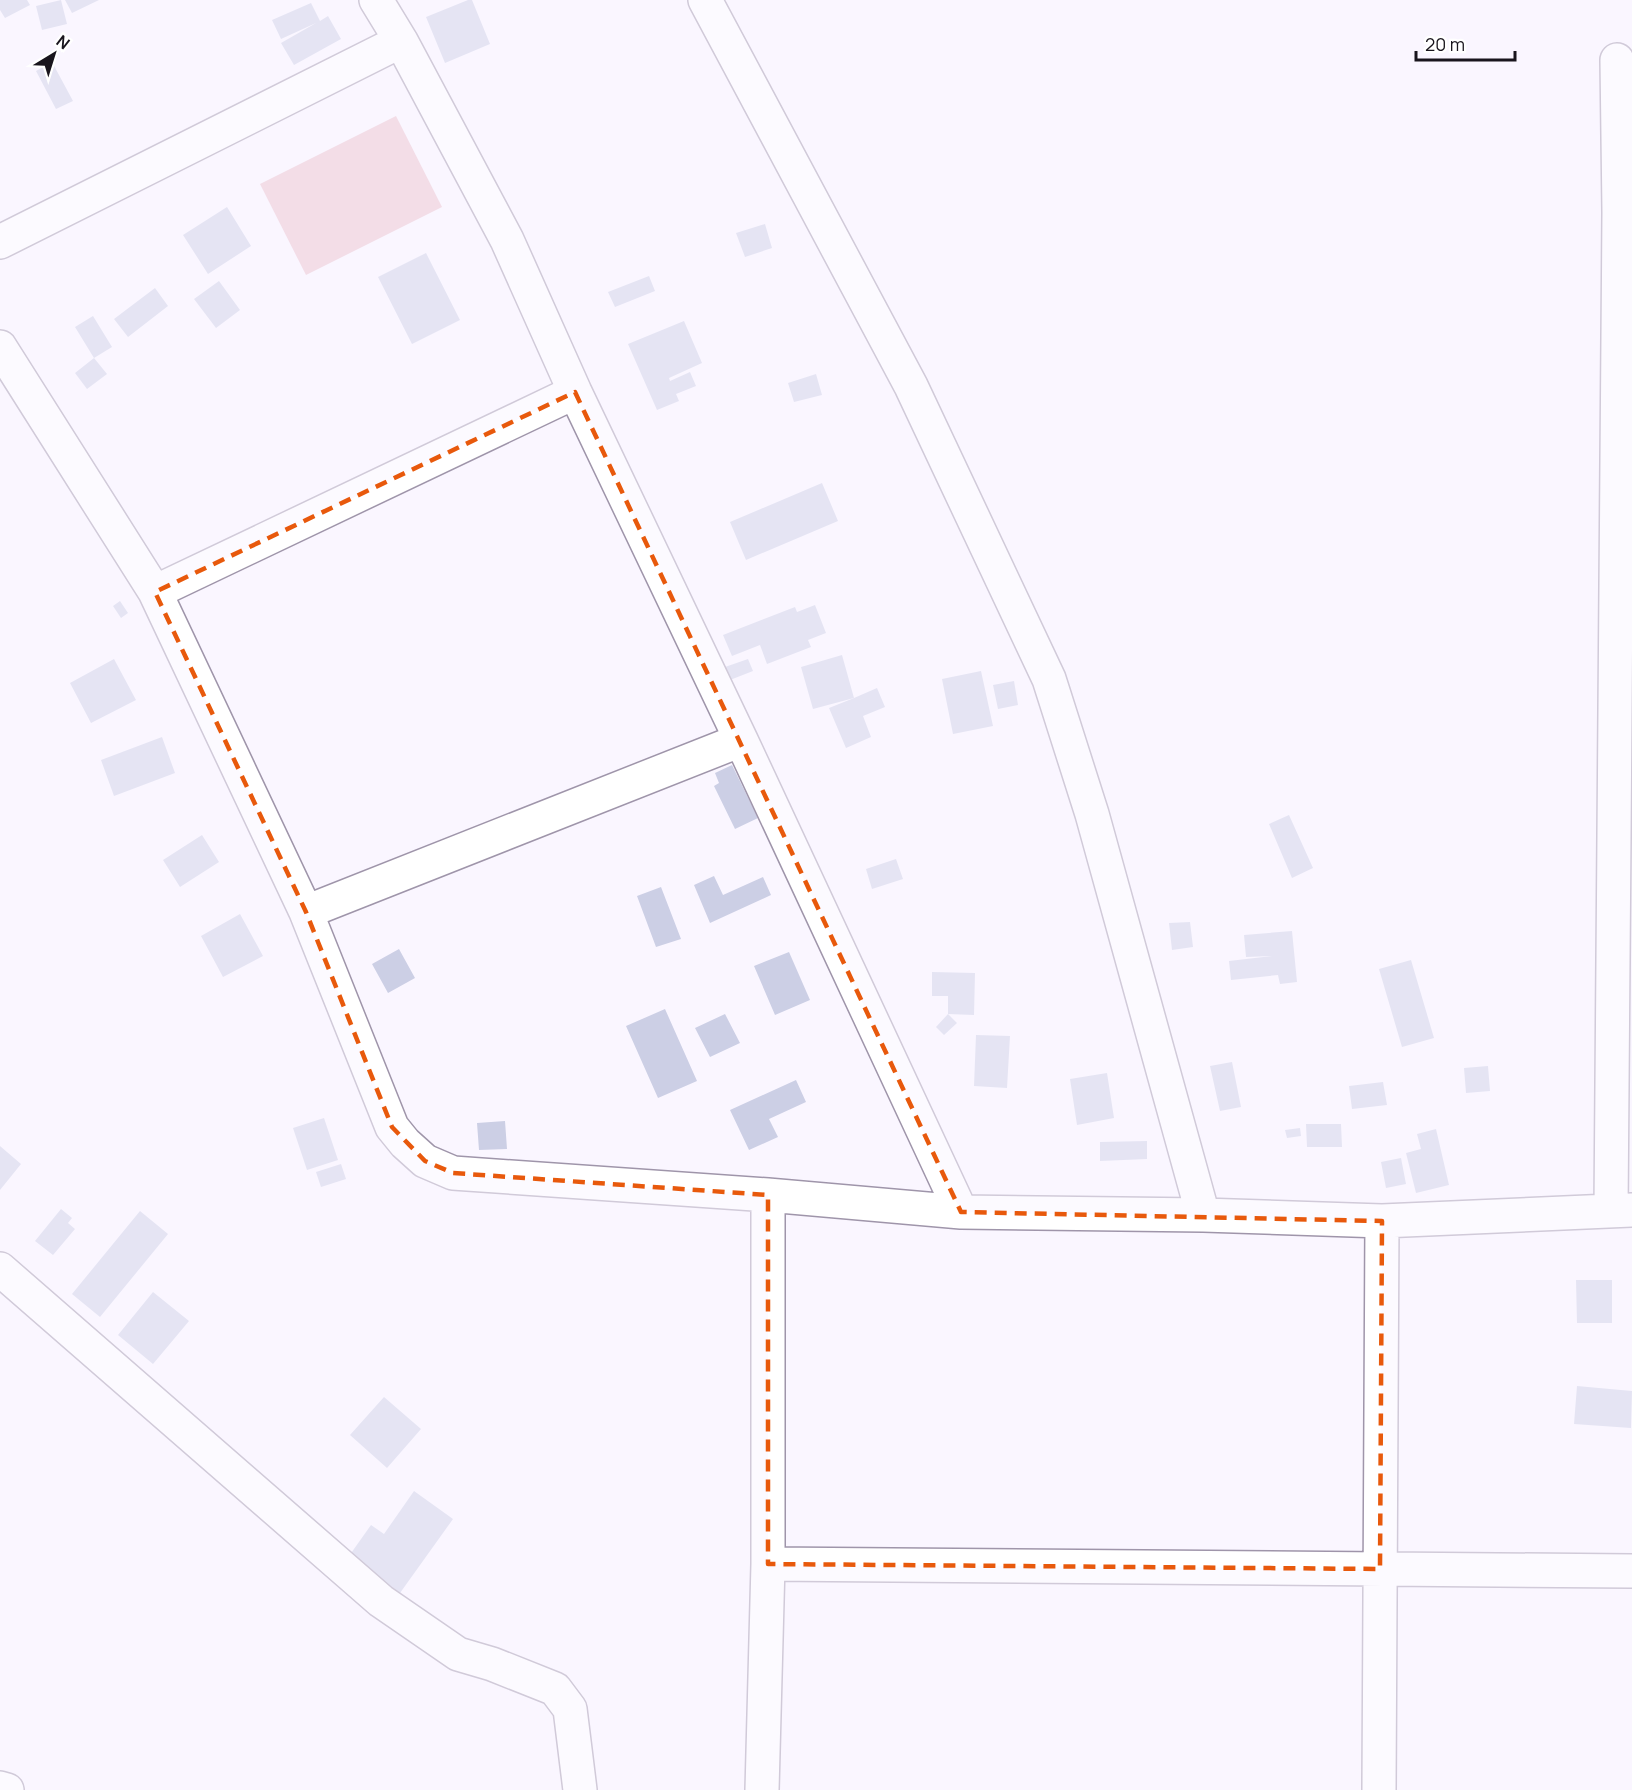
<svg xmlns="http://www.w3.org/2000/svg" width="1632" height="1790" font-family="Manrope,sans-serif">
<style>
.pitch{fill:#ebbfcb}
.building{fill:#cccfe5}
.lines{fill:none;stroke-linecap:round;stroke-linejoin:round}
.minor-casing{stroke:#9f95aa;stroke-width:36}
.minor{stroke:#fff;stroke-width:33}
.marked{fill:none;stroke:#e8590c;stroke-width:4.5;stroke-dasharray:12 8;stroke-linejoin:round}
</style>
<rect width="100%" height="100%" fill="#faf6ff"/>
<!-- pitch -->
<path class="pitch" d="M396,116L442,207L306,275L260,184Z"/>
<!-- building -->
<path class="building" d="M0,0H27L30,5L5,18L0,10Z
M61,0L67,24L42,30L36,6Z
M65,0H99L72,13Z
M468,0H472L490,44L445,63L426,17Z
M311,3L320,21L328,16L341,39L294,65L281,43L316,23L281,39L272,20Z
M52,62L73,101L56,109L36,71Z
M227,207L251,246L208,274L183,235Z
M765,224L772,248L745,257L736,233Z
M426,253L460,320L412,344L378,277Z
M649,276L655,291L615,307L608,292Z
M219,281L240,310L216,328L194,299Z
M155,288L168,306L128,337L114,319Z
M93,316L112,347L94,358L107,374L87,389L75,373L94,358L75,327Z
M684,321L702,363L669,378L670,381L690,372L696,386L676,394L679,401L657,410L628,344Z
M816,374L822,395L794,402L788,383Z
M822,483L838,521L746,560L730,522Z
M120,601L128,613L121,618L113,606Z
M815,605L826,633L808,640L811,647L767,664L760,645L732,656L723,635L795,607L797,612Z
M842,655L854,698L877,688L885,707L863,716L871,737L846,748L829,708L854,698L813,709L801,667Z
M114,659L136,700L91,723L70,683Z
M748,659L753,671L730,680L725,667Z
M981,671L993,726L953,734L942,679Z
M1014,681L1018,705L998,709L993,685Z
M162,737L175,773L114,796L101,760Z
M732,765L758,818L735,829L714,786L719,783L715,773Z
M1289,815L1313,868L1292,878L1269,824Z
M202,835L219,862L180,887L163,860Z
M896,859L903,879L872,889L866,869Z
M714,876L723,895L763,877L771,895L710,923L694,885Z
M661,887L681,939L656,947L637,896Z
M240,914L263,956L223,977L201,936Z
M1190,922L1193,947L1172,950L1169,923Z
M1292,931L1297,982L1280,984L1278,975L1231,980L1229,961L1272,956L1246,957L1244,935Z
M399,949L415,978L388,993L372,964Z
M789,952L810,1000L775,1015L754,966Z
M1411,960L1434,1038L1402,1047L1379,969Z
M932,972L975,973L974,1015L948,1014L957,1023L944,1035L936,1027L948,1014V996H932Z
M665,1009L697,1081L658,1098L626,1026Z
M725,1014L740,1043L710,1057L695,1028Z
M976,1035L1010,1036L1007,1088L974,1086Z
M1232,1062L1241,1107L1220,1111L1210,1066Z
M1488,1066L1490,1091L1466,1093L1464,1068Z
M1107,1073L1114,1118L1077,1125L1070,1079Z
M796,1080L806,1102L769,1119L778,1137L749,1150L730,1110Z
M1383,1082L1387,1105L1352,1109L1349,1086Z
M324,1118L338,1160L307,1170L293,1128Z
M505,1121L507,1149L479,1150L477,1123Z
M1306,1124H1341L1342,1147H1307Z
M1300,1128L1301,1136L1287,1138L1285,1130Z
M1436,1129L1449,1185L1416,1193L1406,1153L1421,1149L1417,1134Z
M1147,1141V1159L1100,1161V1142Z
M0,1146L21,1164L0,1190Z
M1401,1158L1406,1184L1386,1188L1381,1162Z
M341,1164L346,1179L321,1187L316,1172Z
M61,1209L72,1218L68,1223L75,1229L53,1255L35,1241Z
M140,1211L168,1234L100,1317L72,1294Z
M1576,1280H1612V1323H1577Z
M153,1292L189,1321L153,1364L118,1335Z
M1577,1386L1632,1391L1631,1428L1574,1424Z
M384,1397L421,1429L387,1468L350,1435Z
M414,1491L453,1519L400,1593L349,1556L371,1525L384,1534Z"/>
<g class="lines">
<!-- minor casing -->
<g class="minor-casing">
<path id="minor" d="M376,0L401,41L507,240L575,392L741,740L961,1212
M705,0L911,386L1049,679L1092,814L1203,1215
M0,242L401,41
M0,347L155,592L306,912L392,1127L405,1143L425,1161L453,1173L768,1195L961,1212L1203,1215L1382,1221L1632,1210
M155,592L575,392
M306,912L741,740
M1611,1210L1619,213L1617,60
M0,1269L381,1601L458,1654L492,1664L555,1689L570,1709L580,1790
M768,1564L1632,1571
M0,1788L7,1790
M762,1790L768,1564V1195
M1379,1790L1382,1221"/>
</g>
<!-- minor -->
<use href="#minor" class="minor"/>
</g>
<!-- marked area -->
<path d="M0 0H1632V1790H0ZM575,392L961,1212L1382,1221L1380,1569L768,1564V1195L453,1173L425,1161L392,1127L306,912L155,592Z" fill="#faf6ff" fill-opacity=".55" fill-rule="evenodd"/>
<path class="marked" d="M575,392L961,1212L1382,1221L1380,1569L768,1564V1195L453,1173L425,1161L392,1127L306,912L155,592Z"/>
<!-- north arrow -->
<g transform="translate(54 54) rotate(38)" stroke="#ffffff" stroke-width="4.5" paint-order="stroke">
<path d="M0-4.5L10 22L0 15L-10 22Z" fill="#19151d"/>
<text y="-9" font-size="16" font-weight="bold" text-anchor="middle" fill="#19151d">N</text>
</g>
<!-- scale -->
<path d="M1416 51v9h99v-9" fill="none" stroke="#19151d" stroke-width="3"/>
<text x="1425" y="51" font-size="18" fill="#19151d" stroke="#ffffff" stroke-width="4.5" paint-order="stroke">20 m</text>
</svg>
